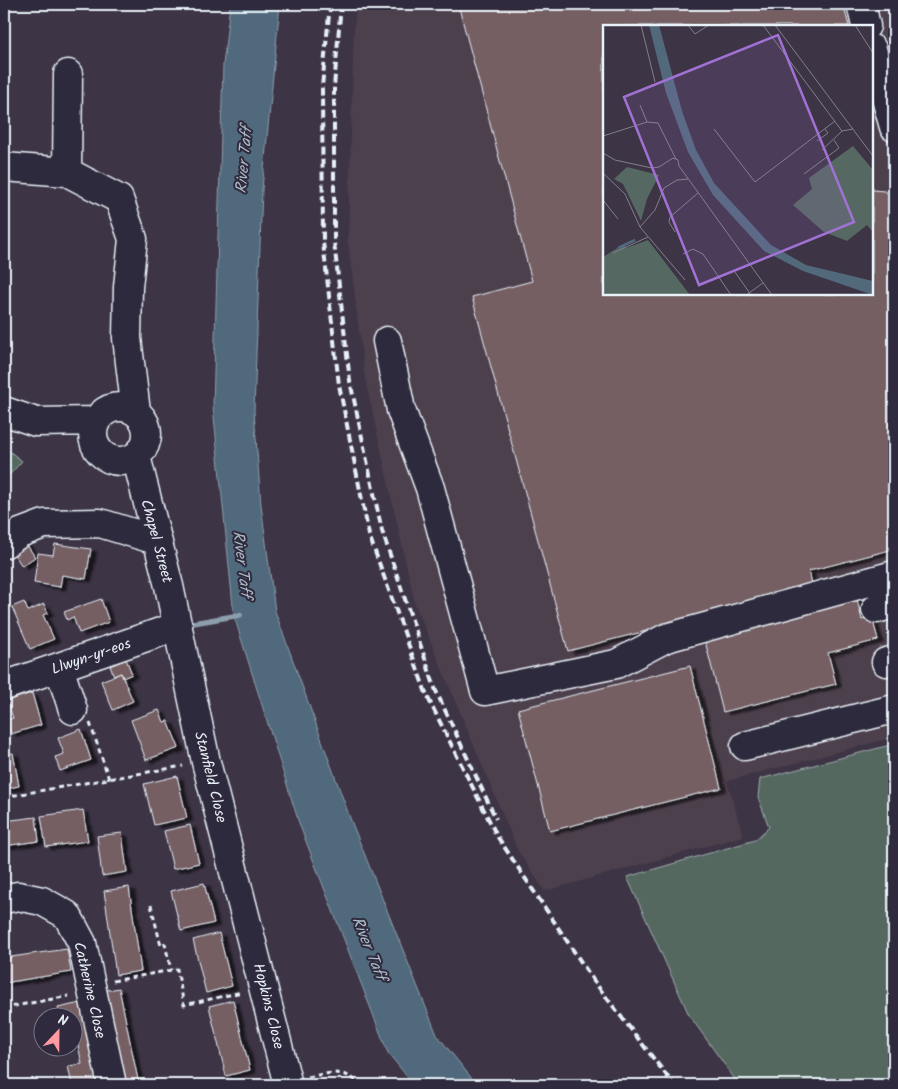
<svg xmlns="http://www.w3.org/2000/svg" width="898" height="1089" font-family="Kalam,sans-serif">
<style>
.built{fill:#4e414e;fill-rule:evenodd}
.green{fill:#556861;stroke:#9eacac}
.water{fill:#51697b;stroke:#8d9fad}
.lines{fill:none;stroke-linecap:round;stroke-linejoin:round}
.stream{stroke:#8d9fad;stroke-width:5.5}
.building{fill:#755e64;stroke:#e8f1f8;filter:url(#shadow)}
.minor-casing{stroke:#e8f1f8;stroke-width:31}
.path{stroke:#e8f1f8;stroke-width:3;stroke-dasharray:5 4;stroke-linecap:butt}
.minor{stroke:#2f2a3d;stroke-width:28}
.rail{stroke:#e8f1f8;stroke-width:4;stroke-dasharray:8 4;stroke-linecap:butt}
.labels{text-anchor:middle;stroke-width:4;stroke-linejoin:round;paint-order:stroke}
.street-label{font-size:15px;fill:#e8f1f8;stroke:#2f2a3d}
.water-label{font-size:16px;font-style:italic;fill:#acbbc6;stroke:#2f2a3d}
.inset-river{fill:none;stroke:#51697b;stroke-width:2.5}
.inset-road{fill:none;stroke:#81808d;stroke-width:1}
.view{fill:#a171d3;fill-opacity:0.15;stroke:#a171d3;stroke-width:2.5}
.inset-edge{fill:none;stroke:#e8f1f8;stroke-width:2.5}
</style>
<defs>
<filter id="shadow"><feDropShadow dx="5.5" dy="3" stdDeviation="1" flood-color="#0009"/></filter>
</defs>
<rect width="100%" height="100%" fill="#3d3445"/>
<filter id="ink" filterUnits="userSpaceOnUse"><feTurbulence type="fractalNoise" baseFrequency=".02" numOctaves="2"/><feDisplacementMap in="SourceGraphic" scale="10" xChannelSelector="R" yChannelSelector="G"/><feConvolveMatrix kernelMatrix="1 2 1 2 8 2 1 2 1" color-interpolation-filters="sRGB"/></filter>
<g filter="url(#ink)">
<!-- built -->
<path class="built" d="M357,4H894V737L727,781L743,836L545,891L518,851L415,604L365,378L348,241L354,26ZM604,26H872V294H604Z"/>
<!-- green -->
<path class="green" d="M4,447L22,461L4,481Z
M894,744V1085H739L689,1015L627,877L755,840L769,827L758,797L760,779Z"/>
<!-- water -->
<path class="water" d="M230,4H280L262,189L254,411L261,505L275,611L350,818L437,1035L477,1085H414L388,1053L300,826L234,616L213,407L223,65Z"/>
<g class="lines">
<!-- stream -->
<path class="stream" d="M193,623L240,615"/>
</g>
<!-- building -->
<path class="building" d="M458,4H843L849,26H604V294H872V186L873,190L884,191L892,195L894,204V549L809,571L813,588L568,651L472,297L532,281Z
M25,542L35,557L22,566L12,551Z
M55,544L91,549L86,579L62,575L60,587L34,583L38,553L53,555Z
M856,595L862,620L872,617L878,640L828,653L836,684L723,712L703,633Z
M101,599L109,622L79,633L73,617L67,620L64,612Z
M24,602L28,611L44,604L48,613L43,615L54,639L30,649L12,607Z
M126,659L132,674L123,678L121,673L114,676L110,666Z
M690,666L721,788L550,831L518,709Z
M121,673L133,701L113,710L101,681Z
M32,693L41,725L11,734L7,720L13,718L7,701Z
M159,710L164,722L168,721L179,748L146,760L131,720Z
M81,729L91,760L60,771L55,757L64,754L58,738Z
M13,753L19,786L4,789V754Z
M177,776L187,818L154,825L144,784Z
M83,810L88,841L46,847L41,816Z
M36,817L39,841L4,846V821Z
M190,825L199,863L173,869L164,831Z
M122,833L127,872L102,876L97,836Z
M204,883L214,923L181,931L171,891Z
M129,887L141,971L116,975L104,891Z
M219,933L232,986L206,993L193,940Z
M67,949L71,972L4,983V958Z
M119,988L139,1085H122L103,991Z
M233,1000L250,1070L226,1076L209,1006Z
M85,1002L101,1085H72L68,1066L82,1064L72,1016H60L58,1008Z"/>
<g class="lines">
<!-- minor casing -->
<g class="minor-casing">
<path id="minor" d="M861,4L866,26
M872,49L894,127
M4,167L67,172L119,199L133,239L128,287L127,338L136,412
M67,172L68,74
M387,341L401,410L430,488L485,691L616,664L666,638L894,575
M93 434a27 27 0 1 1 54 0a27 27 0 1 1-54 0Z
M4,411L36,422L96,421
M136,456L169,586L206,762L288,1085
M4,544L20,533L44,524L100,523L156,540
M876,609L894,604
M886,662L894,660
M59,667L73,710
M4,686L178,626
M745,746L894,709
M4,899L18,896L42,901L67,915L82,943L112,1085"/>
</g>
<!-- path -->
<path class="path" d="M90,723L109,779
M4,797L183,766
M151,905L161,946L165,944L171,970
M113,981L177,969L184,1005L242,992
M4,1008L69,996
M308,1077C328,1073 345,1068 360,1085"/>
<!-- minor -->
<use href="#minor" class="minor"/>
<!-- rail -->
<path class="rail" d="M330,4L322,87L323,242L339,385L369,535L427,696L497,836L593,980L674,1085
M341,4L334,87V242L350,381L382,531L436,691L496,819"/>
</g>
</g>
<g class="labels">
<!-- street labels -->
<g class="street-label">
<text transform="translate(157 541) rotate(75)" y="5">Chapel Street</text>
<text transform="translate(91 656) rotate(-19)" y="5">Llwyn-yr-eos</text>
<text transform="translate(211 777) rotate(76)" y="5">Stanfield Close</text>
<text transform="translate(90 990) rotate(77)" y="5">Catherine Close</text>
<text transform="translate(269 1006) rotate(76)" y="5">Hopkins Close</text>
</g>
<!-- water labels -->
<g class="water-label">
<text transform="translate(243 160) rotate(-85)" y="6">River Taff</text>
<text transform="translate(243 564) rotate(83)" y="6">River Taff</text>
<text transform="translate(370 948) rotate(68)" y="6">River Taff</text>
</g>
</g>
<!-- overview -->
<g transform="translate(603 25)">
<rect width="270" height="270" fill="#3d3445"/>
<path d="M250,121L270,145V207L264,200L244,216L221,207L190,180L209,164L206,153ZM24,142L56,150L44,174L38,196L20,159L11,154ZM45,215L87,270H0V232L21,219L23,223Z" fill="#556861"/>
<path d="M46,0H56L79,86L93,125L111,158L168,220L203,240L270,256V270L200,246L161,226L110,170L85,127L63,68Z" fill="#51697b"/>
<path class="inset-river" d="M15,223L32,215"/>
<path class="inset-road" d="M38,0L52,57M85,0L92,9L106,0M160,0L239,106L250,104M172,0L270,131M252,0L270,28M37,80L44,97M111,104L152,157L232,96M0,111L44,97L55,98L73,134M214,116L225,108L222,104M219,125L239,106M0,128L12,135L49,143L56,142L70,133L75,135L76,141L169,270M0,148L22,169L37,202L82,255M201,149L236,123L231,115M0,175L15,194M37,202L52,185L61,163L74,155L85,154M72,207L66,197L67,192L95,168M10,228L45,212M80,229L90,224L100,229L128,270M132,247L148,270M143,270L160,258"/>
<path class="view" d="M175,10L251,197L96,260L21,72Z"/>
<rect width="270" height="270" class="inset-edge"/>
</g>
<!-- margin -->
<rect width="898" height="1089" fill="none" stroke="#2f2a3d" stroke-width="20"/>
<rect x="10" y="10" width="878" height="1069" fill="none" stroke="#e8f1f8" stroke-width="2" filter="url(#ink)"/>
<!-- north arrow -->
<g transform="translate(58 1032) rotate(22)"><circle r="24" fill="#2f2a3d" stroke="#797a88"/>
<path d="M0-4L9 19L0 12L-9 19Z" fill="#ff9aa2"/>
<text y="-8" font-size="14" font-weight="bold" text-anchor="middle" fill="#e8f1f8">N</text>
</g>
</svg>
